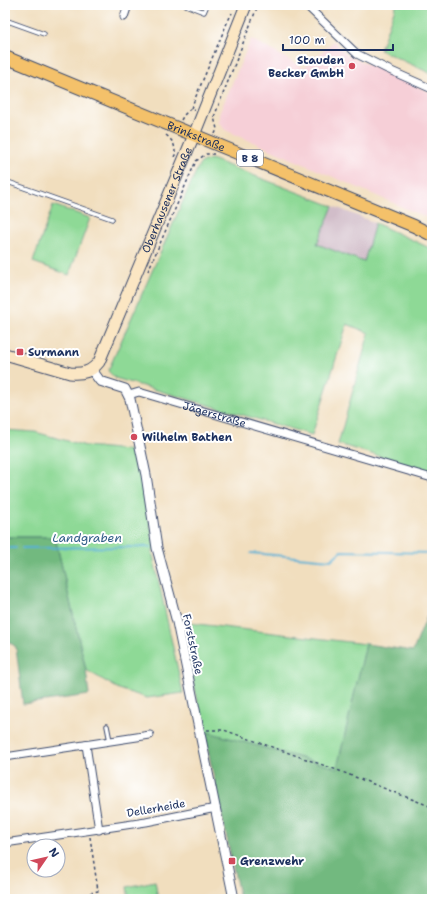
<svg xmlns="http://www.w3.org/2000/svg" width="437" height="904" font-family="'Shantell Sans',sans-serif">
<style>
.built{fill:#f6cfd7}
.industrial{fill:#d1bdc9}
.green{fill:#8ed996;stroke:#54847a}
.forest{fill:#72b97f;stroke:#46746e}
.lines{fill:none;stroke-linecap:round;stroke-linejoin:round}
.stream{stroke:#57b1d5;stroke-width:2}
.service-casing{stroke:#3b496c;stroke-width:5.5}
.minor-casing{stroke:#3b496c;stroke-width:9}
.tertiary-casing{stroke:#3b496c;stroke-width:11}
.secondary-casing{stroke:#3b496c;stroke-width:13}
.primary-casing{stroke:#3b496c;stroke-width:14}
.path{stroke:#3b496c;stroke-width:1.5;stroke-dasharray:3 3;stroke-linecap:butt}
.service{stroke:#fff;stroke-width:3.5}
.minor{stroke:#fff;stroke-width:7}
.tertiary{stroke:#fff;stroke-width:9}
.secondary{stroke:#fbe6c3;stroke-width:11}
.primary{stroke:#f4c16a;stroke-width:12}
.poi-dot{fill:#d1495b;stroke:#fff;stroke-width:1.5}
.labels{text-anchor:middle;stroke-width:4;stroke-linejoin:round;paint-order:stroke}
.shield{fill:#fff;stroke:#5f6d8e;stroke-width:1}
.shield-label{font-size:10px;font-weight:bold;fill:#1b2f5e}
.poi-label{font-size:11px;font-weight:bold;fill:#1b2f5e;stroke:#fff;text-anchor:start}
.street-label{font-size:11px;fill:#1b2f5e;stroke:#fff}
.water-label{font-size:12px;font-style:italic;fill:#305c88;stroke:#fff}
</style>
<rect width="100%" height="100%" fill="#fff"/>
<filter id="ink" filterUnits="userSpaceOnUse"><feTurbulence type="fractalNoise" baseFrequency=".025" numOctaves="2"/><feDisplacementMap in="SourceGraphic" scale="8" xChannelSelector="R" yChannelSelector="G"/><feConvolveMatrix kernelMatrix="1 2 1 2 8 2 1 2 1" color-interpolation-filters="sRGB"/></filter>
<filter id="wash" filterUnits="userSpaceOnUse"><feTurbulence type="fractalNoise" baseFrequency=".012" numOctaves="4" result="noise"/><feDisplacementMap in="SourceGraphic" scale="16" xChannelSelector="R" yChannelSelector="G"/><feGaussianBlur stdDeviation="0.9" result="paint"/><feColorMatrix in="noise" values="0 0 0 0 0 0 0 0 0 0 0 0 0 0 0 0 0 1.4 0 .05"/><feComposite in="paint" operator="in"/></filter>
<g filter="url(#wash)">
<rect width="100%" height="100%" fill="#f1debe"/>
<!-- built -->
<path class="built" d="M251,39L304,68L334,41L347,55L432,93V220L225,130L219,123V114Z"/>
<!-- industrial -->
<path class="industrial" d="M333,206L375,223L364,262L317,244Z"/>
<!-- green -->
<path class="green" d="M396,5H432V74L380,50Z
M211,159L333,206L317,244L364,262L375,223L432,249V472L338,444L369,333L347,324L312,435L115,378L108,371L198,167L202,162Z
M53,205L90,218L69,275L33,262Z
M5,430L35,432L86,446L136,451L155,549L152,551L183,693L147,698L119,689L86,670L55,537H5Z
M181,622L366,644L337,769L204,731Z
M155,881L158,899H129L127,887Z"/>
<!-- forest -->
<path class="forest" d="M5,537H55L86,670L89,695L23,704L16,647L5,639Z
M432,604V899H240L204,731L337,768L366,644L413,651Z"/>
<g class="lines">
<!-- stream -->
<path class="stream" d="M5,548H16
M22,548L151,547
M251,553L331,560L341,551L432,553"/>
</g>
</g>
<g filter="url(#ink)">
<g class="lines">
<!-- service casing -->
<g class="service-casing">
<path id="service" d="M186,5L204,12L207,5
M5,20L44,34
M5,181L112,219
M107,726L110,741"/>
</g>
<!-- minor casing -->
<g class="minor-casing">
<g id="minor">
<path d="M306,5L357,54L387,69L432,89"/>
<path d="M124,17L128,5"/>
<path id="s1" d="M129,395L139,392L432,478"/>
<path d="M86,745L99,830"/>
<path d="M5,757L150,735"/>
<path d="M5,843L146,822L216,808"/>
</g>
</g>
<!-- tertiary casing -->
<g class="tertiary-casing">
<path id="tertiary" d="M92,370L100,381L125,389L130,399L146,475L157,548L177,622L234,899"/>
</g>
<!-- secondary casing -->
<g class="secondary-casing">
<g id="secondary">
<path id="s2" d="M5,354L70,373C83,374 91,372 99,362L194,135L246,5"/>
</g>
</g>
<!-- primary casing -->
<g class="primary-casing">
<g id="primary">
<path id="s3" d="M5,57L414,226L432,235"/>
</g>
</g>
<!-- path -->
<path class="path" d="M191,108L227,23L232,13
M181,120L184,115L191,108L195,110
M215,134L217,129L214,117L258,5
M166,135C172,140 175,144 175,152
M174,157L176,153
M148,271L196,161L206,154H214
M207,730H224L337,770L432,807
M90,837L98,891L90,893"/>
<!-- service -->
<use href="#service" class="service"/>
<!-- minor -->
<use href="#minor" class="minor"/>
<!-- tertiary -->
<use href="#tertiary" class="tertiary"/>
<!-- secondary -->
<use href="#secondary" class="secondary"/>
<!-- primary -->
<use href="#primary" class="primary"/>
</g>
</g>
<!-- markers -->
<g class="poi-dot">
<circle cx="352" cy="66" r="4"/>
<rect x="16" y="348" width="8" height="8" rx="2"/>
<circle cx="134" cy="437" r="4"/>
<rect x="228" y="857" width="8" height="8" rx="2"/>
</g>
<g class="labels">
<!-- shield labels -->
<rect class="shield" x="237" y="150" width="26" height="16" rx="3"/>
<g class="shield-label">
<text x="250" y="162">B 8</text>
</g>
<!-- poi labels -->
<g class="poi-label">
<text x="344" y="64" text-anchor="end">Stauden<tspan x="344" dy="13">Becker GmbH</tspan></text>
<text x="28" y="356">Surmann</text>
<text x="142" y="441">Wilhelm Bathen</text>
<text x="240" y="865">Grenzwehr</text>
</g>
<!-- street labels -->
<g class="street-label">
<text dy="4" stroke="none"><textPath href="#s3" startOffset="207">Brinkstraße</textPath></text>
<text dy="4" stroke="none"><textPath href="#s2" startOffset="276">Oberhausener Straße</textPath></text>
<text dy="4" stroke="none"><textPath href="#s1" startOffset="89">Jägerstraße</textPath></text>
<text transform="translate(193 644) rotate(78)" y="4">Forststraße</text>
<text transform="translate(156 808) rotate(-10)" y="4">Dellerheide</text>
</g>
<!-- water labels -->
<g class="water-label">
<text x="87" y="542">Landgraben</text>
</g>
</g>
<!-- margin -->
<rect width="437" height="904" fill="none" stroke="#fff" stroke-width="20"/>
<!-- north arrow -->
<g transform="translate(46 858) rotate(56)"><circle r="19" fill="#ffffff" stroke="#a4acbf"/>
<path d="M0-3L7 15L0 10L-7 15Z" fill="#d1495b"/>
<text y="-6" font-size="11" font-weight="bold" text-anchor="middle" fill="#1b2f5e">N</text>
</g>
<!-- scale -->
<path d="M283 44v6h110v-6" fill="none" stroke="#1b2f5e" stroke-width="2"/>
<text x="289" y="44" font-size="12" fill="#1b2f5e" stroke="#ffffff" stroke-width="3" paint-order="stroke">100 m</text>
</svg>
